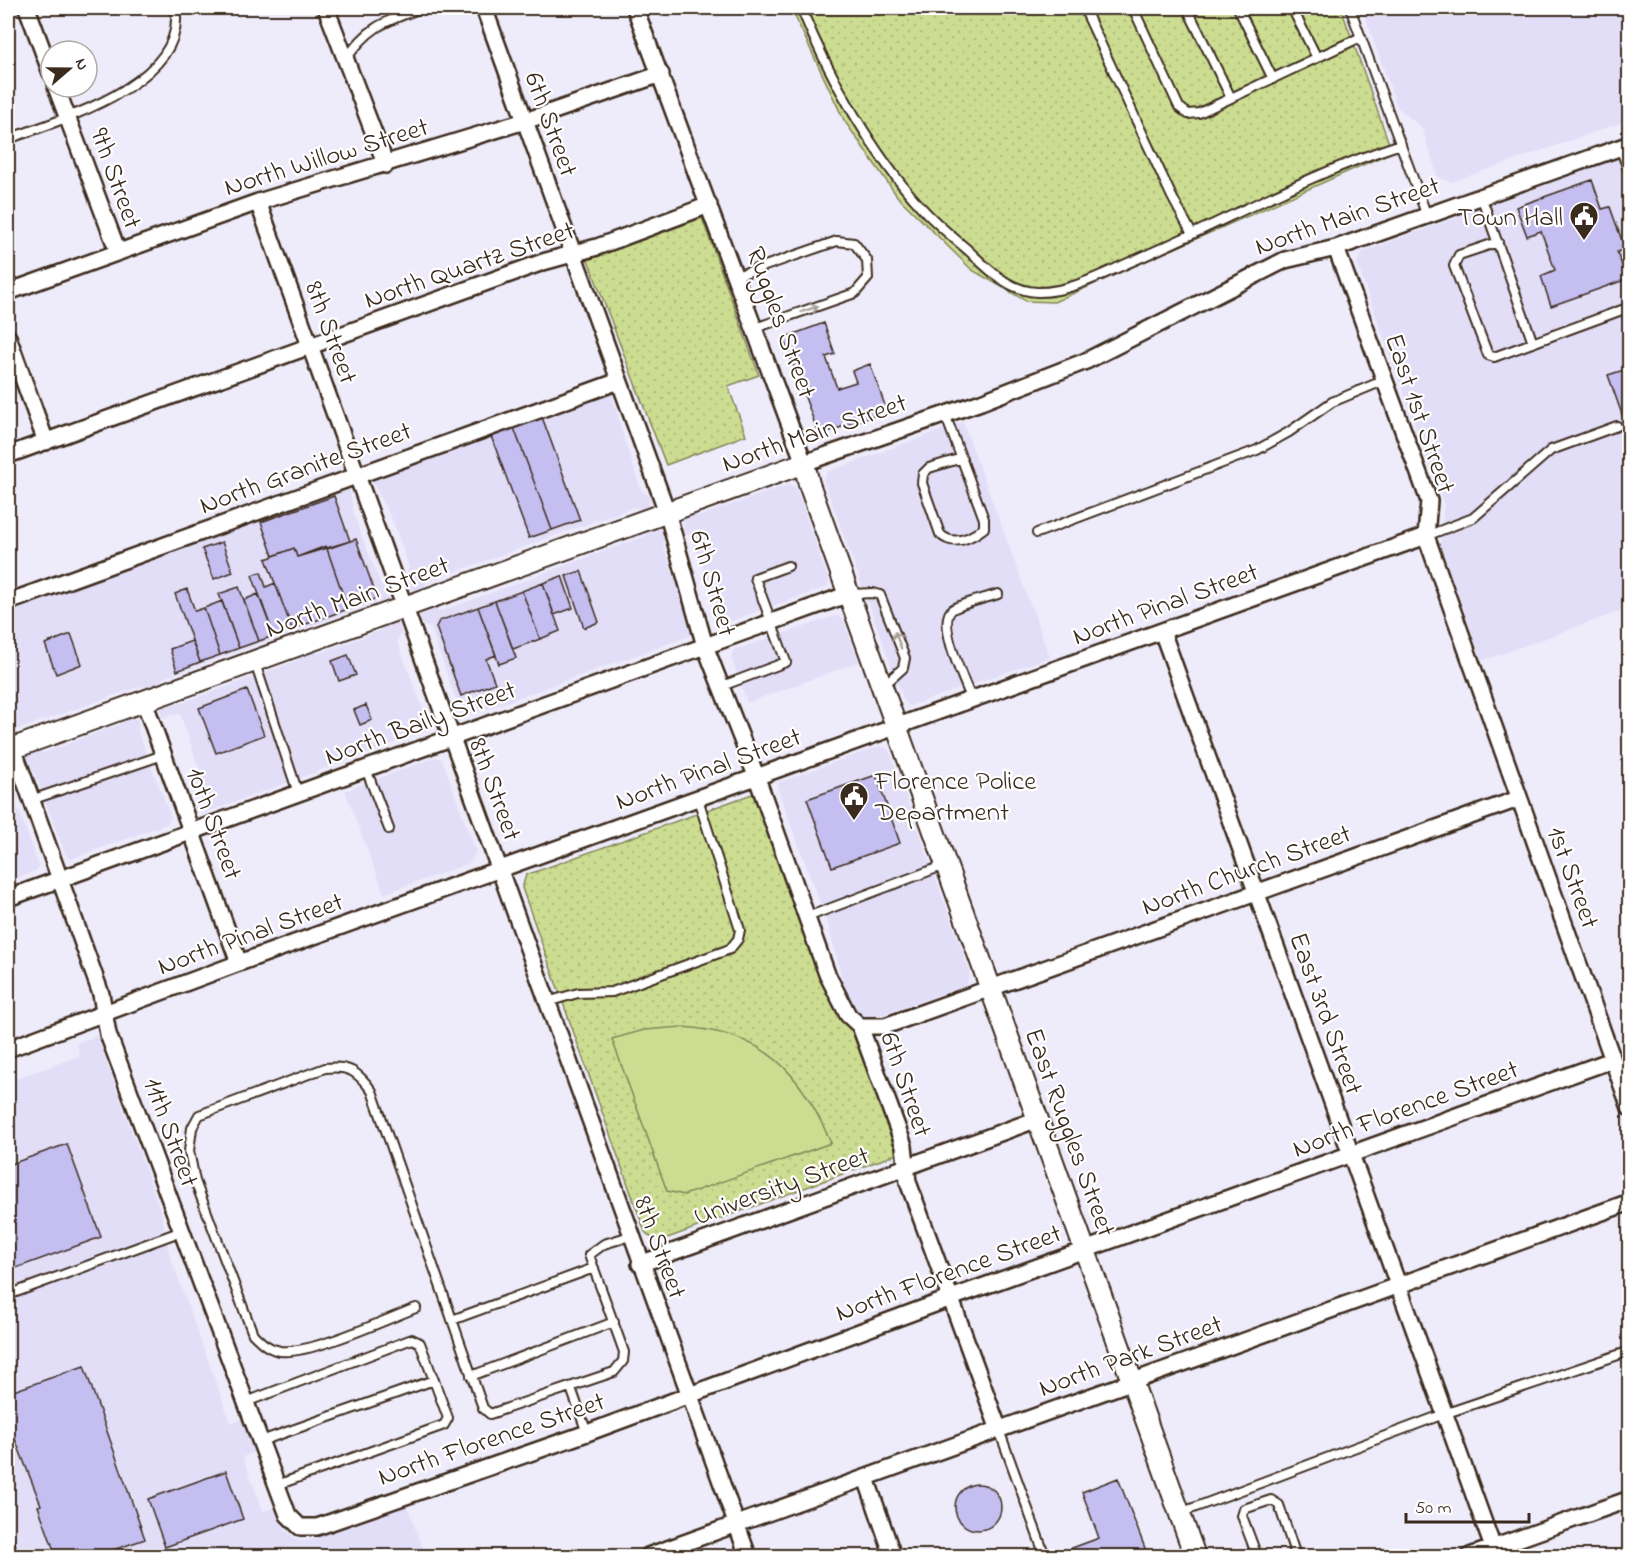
<svg xmlns="http://www.w3.org/2000/svg" width="1637" height="1564" font-family="'Indie Flower',sans-serif">
<style>
.built{fill:#e2def8}
.green{fill:url(#green-dots);stroke:#848458;stroke-width:1.5}
.pitch{fill:#ccdd91;stroke:#848458;stroke-width:1.5}
.building{fill:#c5bff1;stroke:#3b2a1e;stroke-width:1.5}
.lines{fill:none;stroke-linecap:round;stroke-linejoin:round}
.service-casing{stroke:#3b2a1e;stroke-width:12}
.minor-casing{stroke:#3b2a1e;stroke-width:20}
.tertiary-casing{stroke:#3b2a1e;stroke-width:24}
.service{stroke:#fff;stroke-width:8}
.minor{stroke:#fff;stroke-width:15}
.tertiary{stroke:#fff;stroke-width:20}
.oneway{stroke:#a79f9a}
.labels{text-anchor:middle;stroke-width:4.5;stroke-linejoin:round;paint-order:stroke}
.street-label{font-size:27px;fill:#3b2a1e;stroke:#fff}
.poi-label{font-size:27px;fill:#3b2a1e;stroke:#fff;text-anchor:end}
</style>
<defs>
<pattern id="green-dots" width="8" height="8" patternUnits="userSpaceOnUse" patternTransform="scale(1.5)"><rect width="8" height="8" fill="#ccdd91"/><path d="M2 2h.1M6 6h.1" fill="none" stroke="#b0be7d" stroke-width="1.8" stroke-linecap="round"/></pattern>
</defs>
<rect width="100%" height="100%" fill="#eeecfb"/>
<filter id="ink" filterUnits="userSpaceOnUse"><feTurbulence type="fractalNoise" baseFrequency=".0167" numOctaves="2"/><feDisplacementMap in="SourceGraphic" scale="12" xChannelSelector="R" yChannelSelector="G"/><feConvolveMatrix kernelMatrix="1 2 1 2 8 2 1 2 1" color-interpolation-filters="sRGB"/></filter>
<g filter="url(#ink)">
<!-- built -->
<path class="built" d="M1362,8H1629V120L1452,182L1438,178L1422,128L1397,107Z
M1629,154V608L1482,661L1440,544L1444,505L1357,264L1362,252Z
M611,390L624,439L642,492L648,494L650,502L648,507L641,509L634,507L427,582L423,588L415,591L409,589L404,577L409,567L393,522L369,476Z
M963,422L1050,657L910,706L904,701L823,479L827,472Z
M349,484L354,515L381,586L385,587L387,601L377,602L163,678L159,684L147,689L141,686L8,733V607Z
M787,485L796,488L829,581L827,587L728,622L723,618L690,535L684,532L683,518L693,515L700,516Z
M656,528L662,531L665,539L663,545L693,628L690,636L468,716L461,714L431,629L422,625L418,617L422,612L432,608L441,611L645,536L648,531Z
M835,616L843,619L859,662L747,703L731,657L734,650Z
M392,622L399,624L402,632L397,641L430,727L427,731L205,813L196,810L195,806L210,799L180,714L162,717L160,709L167,704L182,703L296,661L299,656L313,651L319,653L382,630L386,624Z
M130,717L138,719V732L171,817L167,824L71,859L66,856L33,769L29,767L26,759L30,753L37,751L43,753L120,724Z
M880,746L889,750L970,972L967,985L879,1016L866,1017L855,1011L844,986L829,928L777,787L779,782Z
M436,757L442,759L476,852L470,863L384,894L345,791Z
M8,780L39,866L36,871L8,882Z
M97,1036L161,1212L170,1256L231,1423L245,1418L257,1451L243,1457L263,1511L277,1507L285,1529L297,1540L307,1541L407,1506L426,1556H8V1081L80,1056L76,1043Z"/>
<!-- green -->
<path class="green" d="M791,8H1341L1392,152L1054,302L1026,301L972,270L897,196L844,120Z
M702,218L759,375L728,386L746,435L666,465L588,260Z
M752,794L760,796L900,1153L662,1240L652,1238L645,1232L522,888L526,875Z"/>
<!-- pitch -->
<path class="pitch" d="M682,1027C766,1033 799,1070 831,1143L684,1195L667,1191L612,1039L644,1030Z"/>
<!-- building -->
<path class="building" d="M1592,180L1602,209L1610,207L1625,249L1617,252L1627,279L1551,306L1541,276L1555,270L1541,231L1527,236L1516,207Z
M824,323L835,354L826,357L837,388L856,382L852,371L870,364L887,411L819,435L783,338Z
M1630,368V437L1608,375Z
M542,417L580,520L552,530L514,428Z
M514,428L552,530L529,538L491,436Z
M334,496L350,541L297,557L294,548L273,556L261,522Z
M356,539L377,598L348,609L327,549Z
M222,542L233,572L214,579L202,549Z
M326,546L348,609L292,629L266,559L294,548L297,557Z
M581,571L599,622L584,628L566,576Z
M261,572L266,587L275,583L292,629L274,636L252,575Z
M562,576L573,608L554,615L543,583Z
M543,583L560,631L540,639L522,591Z
M239,587L259,641L239,648L219,594Z
M187,589L195,611L204,608L220,655L200,662L175,594Z
M522,591L540,639L513,649L495,601Z
M258,594L274,636L259,641L244,600Z
M222,601L239,648L220,655L204,608Z
M495,601L516,658L499,664L478,607Z
M478,607L496,655L486,659L495,683L461,696L436,627L439,621Z
M71,634L82,664L56,674L45,644Z
M192,641L200,662L177,671L170,649Z
M348,655L356,675L339,681L332,661Z
M247,690L264,735L216,753L199,708Z
M366,705L372,720L360,725L354,710Z
M876,775L900,843L832,867L807,799Z
M67,1144L101,1237L8,1271V1165Z
M84,1366L145,1539L96,1556H56L38,1506L41,1505L8,1421V1393Z
M226,1471L243,1519L165,1547L148,1499Z
M1118,1478L1148,1556H1075L1072,1548L1099,1538L1082,1492Z
M955 1507a23 23 0 1 1 46 0a23 23 0 1 1-46 0Z"/>
<g class="lines">
<!-- service casing -->
<g class="service-casing">
<path id="service" d="M801,8C829,76 872,154 922,208C936,224 953,237 969,251C988,269 1009,291 1037,292C1070,293 1106,272 1135,260C1224,222 1308,174 1401,144
M1084,8L1172,197L1192,234
M1133,8L1179,107L1188,114L1199,113L1361,37
M1187,8L1231,98
M1238,8L1273,79
M1292,8L1317,58
M1350,8L1427,216
M346,59C370,25 385,22 421,8
M8,139C60,120 189,83 175,8
M1620,147L1630,175
M1481,196L1533,343
M1498,242L1459,255L1454,266L1488,355L1494,357L1630,307
M736,276L837,241L854,243L867,260L868,278L855,293L755,328
M945,414L984,519V528C971,538 953,547 940,534L922,483L923,474L929,468L962,458
M1037,533L1257,450L1289,432L1332,402L1385,380
M1426,536L1473,518L1551,450L1617,426
M851,594L873,593L880,595L905,658L903,668L883,686
M255,663L298,793
M722,686L786,662L755,578L788,566
M972,700C965,683 935,620 953,609C966,602 984,599 998,594
M366,769L389,829
M31,800L163,755
M807,917L945,865
M547,1002L578,993L612,992L730,949L738,939L740,930L698,799
M8,1295L182,1231
M416,1308C384,1320 310,1355 280,1351C268,1349 261,1342 253,1334L195,1181L189,1151L192,1128L199,1115L325,1068C349,1065 358,1072 372,1091L483,1408L490,1414L614,1372L623,1361L624,1352L589,1255L604,1244L630,1236
M452,1320L594,1268
M471,1376L614,1322
M571,1388L587,1433
M246,1402L412,1339L420,1343L448,1418L444,1425L277,1485
M999,1430L1045,1556
M261,1441L434,1380
M1180,1513L1444,1414L1630,1351
M8,1540L14,1556
M1257,1556L1242,1516L1244,1509L1271,1500L1279,1505L1296,1556"/>
</g>
<!-- minor casing -->
<g class="minor-casing">
<path id="minor" d="M27,8L51,73
M326,8L386,165
M484,8L667,512L705,646L757,778L827,974L848,1015L860,1026L904,1146L908,1182L999,1430
M635,8L804,463L981,402L1086,361L1285,260L1336,248L1630,144
M56,87L118,252
M258,202L748,1556
M1336,248L1429,501L1426,536L1630,1108
M8,292L258,202L525,121L661,74
M8,337L46,442
M8,455L543,262L597,247L709,205
M8,602L619,381
M1162,631L1496,1556
M144,701L239,963
M13,748L101,994L108,1034L288,1515L300,1527H317L587,1433L951,1298L1612,1060
M8,898L849,594
M860,1026H885L1518,799
M8,1049L239,963L1426,536
M640,1264L1038,1119
M866,1478L893,1556
M648,1556L1630,1202
M1470,1556L1630,1499"/>
</g>
<!-- tertiary casing -->
<g class="tertiary-casing">
<path id="tertiary" d="M8,750L804,463L809,484L1195,1556"/>
</g>
<!-- service -->
<use href="#service" class="service"/>
<!-- minor -->
<use href="#minor" class="minor"/>
<!-- tertiary -->
<use href="#tertiary" class="tertiary"/>
</g>
<!-- one-way arrows -->
<defs><path id="oneway-shaft" d="M-6 0H5M1.5-3L5.5 0L1.5 3" fill="none" stroke-width="1.6" stroke-linecap="round" stroke-linejoin="round" transform="scale(1.5)"/></defs>
<g class="oneway">
<use href="#oneway-shaft" transform="translate(810 309) rotate(-19)"/>
<use href="#oneway-shaft" transform="translate(898 640) rotate(-111)"/>
</g>
</g>
<!-- icons -->
<defs>
<g id="civic-pin" transform="scale(1.5)"><path d="M0 17L-7.5 6A9.5 9.5 0 1 1 7.5 6Z" fill="#3b2a1e" stroke="#fff"/><path d="M-.6-6.5H3V-4.5H.6V-3L4-1V1h2V6H-6V1h2V-1L-.6-3ZM-1.2 2.5V6h2.4V2.5Z" fill="#fff"/></g>
</defs>
<g fill-rule="evenodd">
<use href="#civic-pin" x="1584" y="216"/>
<use href="#civic-pin" x="854" y="796"/>
</g>
<g class="labels">
<!-- street labels -->
<g class="street-label">
<text transform="translate(552 124) rotate(70)" y="9">6th Street</text>
<text transform="translate(326 156) rotate(-17)" y="9">North Willow Street</text>
<text transform="translate(117 178) rotate(70)" y="9">9th Street</text>
<text transform="translate(1347 215) rotate(-19)" y="9">North Main Street</text>
<text transform="translate(469 264) rotate(-19)" y="9">North Quartz Street</text>
<text transform="translate(782 322) rotate(70)" y="9">Ruggles Street</text>
<text transform="translate(332 332) rotate(70)" y="9">8th Street</text>
<text transform="translate(1421 413) rotate(71)" y="9">East 1st Street</text>
<text transform="translate(814 432) rotate(-19)" y="9">North Main Street</text>
<text transform="translate(305 467) rotate(-20)" y="9">North Granite Street</text>
<text transform="translate(714 583) rotate(74)" y="9">6th Street</text>
<text transform="translate(357 596) rotate(-20)" y="9">North Main Street</text>
<text transform="translate(1165 603) rotate(-20)" y="9">North Pinal Street</text>
<text transform="translate(420 722) rotate(-20)" y="9">North Baily Street</text>
<text transform="translate(708 768) rotate(-20)" y="9">North Pinal Street</text>
<text transform="translate(496 789) rotate(70)" y="9">8th Street</text>
<text transform="translate(215 823) rotate(70)" y="9">10th Street</text>
<text transform="translate(1246 869) rotate(-20)" y="9">North Church Street</text>
<text transform="translate(1574 877) rotate(70)" y="9">1st Street</text>
<text transform="translate(250 933) rotate(-20)" y="9">North Pinal Street</text>
<text transform="translate(1327 1013) rotate(70)" y="9">East 3rd Street</text>
<text transform="translate(907 1084) rotate(71)" y="9">6th Street</text>
<text transform="translate(1405 1108) rotate(-20)" y="9">North Florence Street</text>
<text transform="translate(172 1132) rotate(70)" y="9">11th Street</text>
<text transform="translate(1071 1132) rotate(70)" y="9">East Ruggles Street</text>
<text transform="translate(781 1185) rotate(-20)" y="9">University Street</text>
<text transform="translate(661 1247) rotate(70)" y="9">8th Street</text>
<text transform="translate(948 1272) rotate(-20)" y="9">North Florence Street</text>
<text transform="translate(1130 1355) rotate(-20)" y="9">North Park Street</text>
<text transform="translate(491 1438) rotate(-19)" y="9">North Florence Street</text>
</g>
<!-- poi labels -->
<g class="poi-label">
<text x="1563" y="225">Town Hall</text>
<text x="875" y="789" text-anchor="start">Florence Police<tspan x="875" dy="31">Department</tspan></text>
</g>
</g>
<!-- margin -->
<rect width="1637" height="1564" fill="none" stroke="#fff" stroke-width="30"/>
<rect x="15" y="15" width="1607" height="1534" fill="none" stroke="#3b2a1e" stroke-width="2" filter="url(#ink)"/>
<!-- north arrow -->
<g transform="translate(69 69) rotate(70)"><circle r="28" fill="#ffffff" stroke="#b1aaa5" stroke-width="1.5"/>
<path d="M0-4.5L10 22L0 15L-10 22Z" fill="#3b2a1e"/>
<text y="-9" font-size="16" font-weight="bold" text-anchor="middle" fill="#3b2a1e">N</text>
</g>
<!-- scale -->
<path d="M1406 1513v9h123v-9" fill="none" stroke="#3b2a1e" stroke-width="3"/>
<text x="1415" y="1513" font-size="18" fill="#3b2a1e" stroke="#ffffff" stroke-width="4.5" paint-order="stroke">50 m</text>
</svg>
